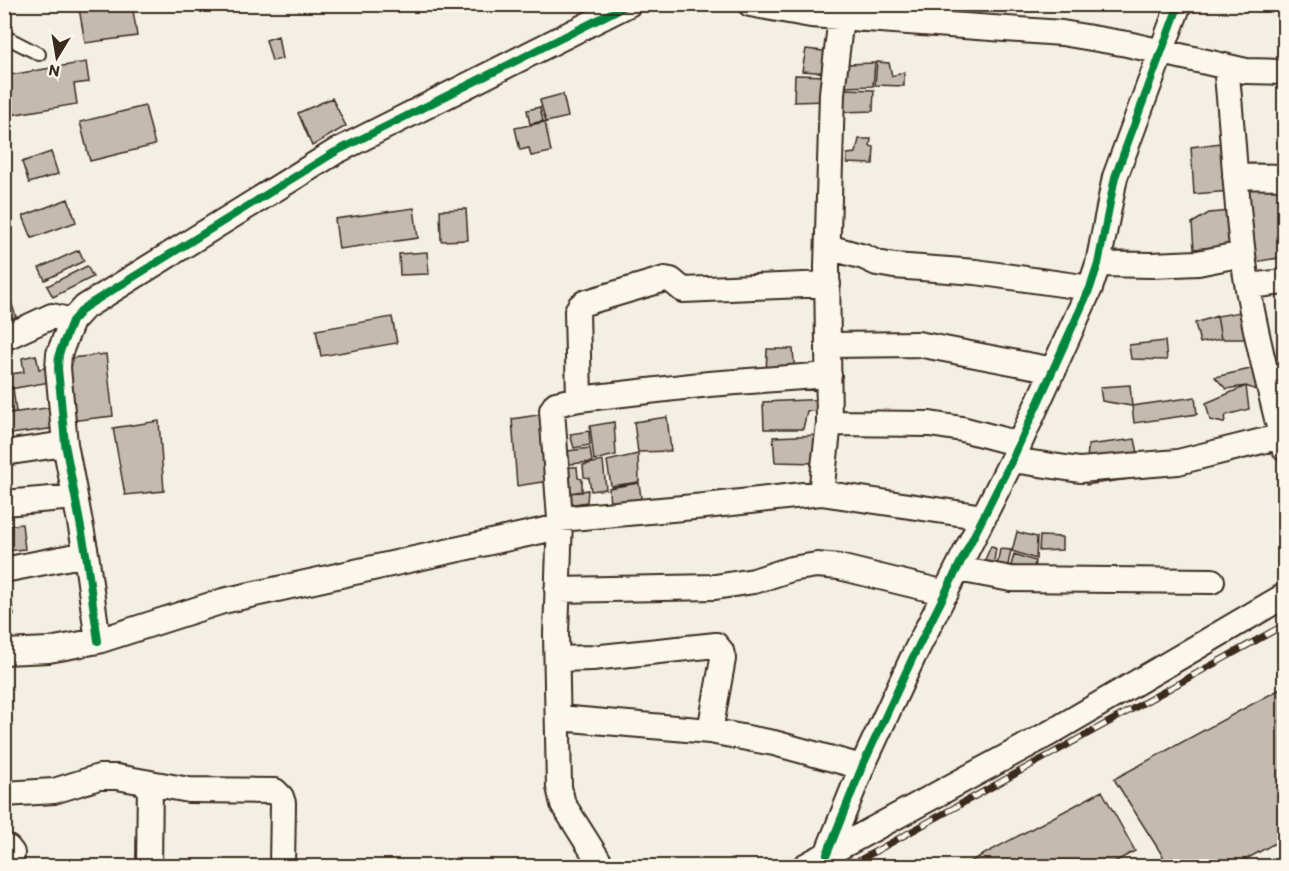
<svg xmlns="http://www.w3.org/2000/svg" width="1289" height="871" font-family="Itim,sans-serif">
<style>
.building{fill:#c3bbb0;stroke:#3b2a1e;stroke-width:1.5}
.lines{fill:none;stroke-linecap:round;stroke-linejoin:round}
.lane-casing{stroke:#3b2a1e;stroke-width:16}
.street-casing{stroke:#3b2a1e;stroke-width:28}
.lane{stroke:#fbf7ec;stroke-width:12}
.street{stroke:#fbf7ec;stroke-width:24}
.rail-casing{stroke:#3b2a1e;stroke-width:7}
.rail{stroke:#fbf7ec;stroke-width:4.5;stroke-dasharray:14;stroke-linecap:butt}
.cycleway-casing{stroke:#fbf7ec;stroke-width:11}
.cycleway{stroke:#00873e;stroke-width:8}
</style>
<rect width="100%" height="100%" fill="#f3efe4"/>
<filter id="ink" filterUnits="userSpaceOnUse"><feTurbulence type="fractalNoise" baseFrequency=".0167" numOctaves="2"/><feDisplacementMap in="SourceGraphic" scale="12" xChannelSelector="R" yChannelSelector="G"/><feConvolveMatrix kernelMatrix="1 2 1 2 8 2 1 2 1" color-interpolation-filters="sRGB"/></filter>
<g filter="url(#ink)">
<!-- building -->
<path class="building" d="M101,4H132L137,36L85,43L79,8Z
M278,36L282,59L272,61L266,40Z
M806,49L831,52L830,73L802,71Z
M86,62L89,82L74,84L77,104L4,116V76Z
M877,62L889,63L892,76L904,72V86L875,85Z
M875,63L873,86L844,87L846,64Z
M795,75L828,76L827,101L794,102Z
M845,89L874,90L873,111L842,112Z
M563,94L568,117L546,122L540,100Z
M332,98L346,126L312,146L298,113Z
M145,106L155,145L90,161L80,122Z
M540,107L543,121L530,124L527,110Z
M545,122L551,152L531,156L529,148L520,150L515,128Z
M859,139H871L870,146L874,147L873,164L847,163V154L856,153Z
M1228,142L1231,191L1194,194L1191,147Z
M51,152L58,174L29,183L22,162Z
M1284,183V257L1255,262L1246,184Z
M68,199L76,222L32,238L23,216Z
M414,208L418,238L339,249L335,219Z
M466,209L468,240L441,241L440,210Z
M1230,211L1233,245L1194,249L1192,223L1209,213Z
M79,250L84,261L45,280L39,268Z
M427,252L429,274L400,275L399,254Z
M87,266L93,277L53,297L47,286Z
M8,292L16,317L4,320V294Z
M1246,311L1249,339H1221L1217,316Z
M1217,316L1221,339L1200,343L1195,323Z
M392,317L397,343L321,356L316,330Z
M1165,341L1167,360L1131,359L1129,345Z
M767,349H793L795,375L766,376Z
M106,354L113,416L70,421L63,359Z
M36,355L39,369L48,367L50,382L4,390V375L24,372L22,358Z
M1255,368L1261,392L1246,386L1226,389L1215,377Z
M1130,385L1132,406L1102,401L1100,387Z
M1246,386L1249,409L1226,415L1224,423L1210,420L1206,403Z
M13,387L16,412L4,413V388Z
M1195,397L1197,414L1134,423L1132,406Z
M826,399L824,410L807,411L803,429H764L763,402Z
M53,407L56,428L4,435V414Z
M544,414L548,481L517,486L512,419Z
M667,417L671,451L638,452L634,422Z
M159,421L164,491L125,495L113,428Z
M614,422L616,455L594,460L590,426Z
M589,431L590,445L574,448L570,434Z
M820,435L818,463L775,462L773,437Z
M1135,439L1143,477L1086,485L1088,445Z
M590,448L592,462L570,464L568,451Z
M638,454L639,482L611,486L607,461Z
M603,461L606,489L591,491L589,478L584,477L583,465Z
M566,467H577L578,478L582,479V492L566,493Z
M639,483L642,505L610,509L609,488Z
M588,490L587,502L568,505L571,493Z
M22,524L25,549L4,551V526Z
M1017,532L1037,537L1036,559L1012,551Z
M1040,536L1062,537V550L1039,551Z
M991,546L996,549L993,566H997L1000,549L1011,550L1006,575L980,571Z
M1014,554L1035,561L1034,570L1011,566Z
M9,593L14,615L4,617V594Z
M1284,687V838L1234,866H1169L1114,779Z
M1102,791L1135,851L1107,866H962Z"/>
<g class="lines">
<!-- lane casing -->
<g class="lane-casing">
<path id="lane" d="M4,36L39,54"/>
</g>
<!-- street casing -->
<g class="street-casing">
<path id="street" d="M750,4L811,15L1062,33L1127,44L1246,71L1284,72
M1226,67C1233,129 1235,192 1243,255C1251,320 1269,384 1284,448
M1235,176L1284,177
M828,247L864,257L877,263L894,266L976,272L1090,288
M1098,264L1152,265L1198,263L1243,254
M1248,286L1284,282
M4,338L52,316L72,321
M829,345L918,344L1054,370
M579,399L577,311L580,306L584,303L665,279L671,280L683,290L828,284
M829,423L930,424L962,429L1019,444
M4,453L65,444
M1012,460L1080,470L1178,462L1282,436
M821,493L829,423L827,267L832,93L841,17
M4,503L75,497
M560,519L705,506L821,493L984,517
M958,569L1011,579L1212,581
M4,570L86,554
M557,590L715,587L754,581L791,569L817,565L839,567L946,593
M98,641L86,554L65,444L58,368L59,354L72,321L85,307L335,152L629,4
M4,652L49,650L98,641L223,601L559,527
M558,659L592,658L716,645L721,651L723,659L710,731
M559,718L710,731L774,743L862,767
M4,794L54,791L99,777H117L189,790L275,791L281,797L283,803L282,866
M4,849L8,848L12,853L11,866
M827,854L862,767L913,657L1012,460L1090,288L1098,264L1115,177L1179,4
M149,866L150,783
M602,866L563,804L559,787L556,634L560,519L552,410L556,404L579,399L709,384L829,375
M805,866L1050,733L1284,596"/>
</g>
<!-- lane -->
<use href="#lane" class="lane"/>
<!-- street -->
<use href="#street" class="street"/>
<!-- rail casing -->
<g class="rail-casing">
<path id="rail" d="M849,866L1284,625"/>
</g>
<!-- rail -->
<use href="#rail" class="rail"/>
<!-- cycleway casing -->
<g class="cycleway-casing">
<path id="cycleway" d="M98,641L86,554L65,444L58,368L59,354L72,321L85,307L335,152L629,4
M827,854L862,767L913,657L1012,460L1090,288L1098,264L1115,177L1179,4"/>
</g>
<!-- cycleway -->
<use href="#cycleway" class="cycleway"/>
</g>
</g>
<!-- margin -->
<rect width="1289" height="871" fill="none" stroke="#fbf7ec" stroke-width="24"/>
<rect x="12" y="12" width="1265" height="847" fill="none" stroke="#3b2a1e" stroke-width="2" filter="url(#ink)"/>
<!-- north arrow -->
<g transform="translate(57 57) rotate(191)" stroke="#fbf7ec" stroke-width="4.5" paint-order="stroke">
<path d="M0-4.5L10 22L0 15L-10 22Z" fill="#3b2a1e"/>
<text y="-9" font-size="16" font-weight="bold" text-anchor="middle" fill="#3b2a1e">N</text>
</g>
</svg>
